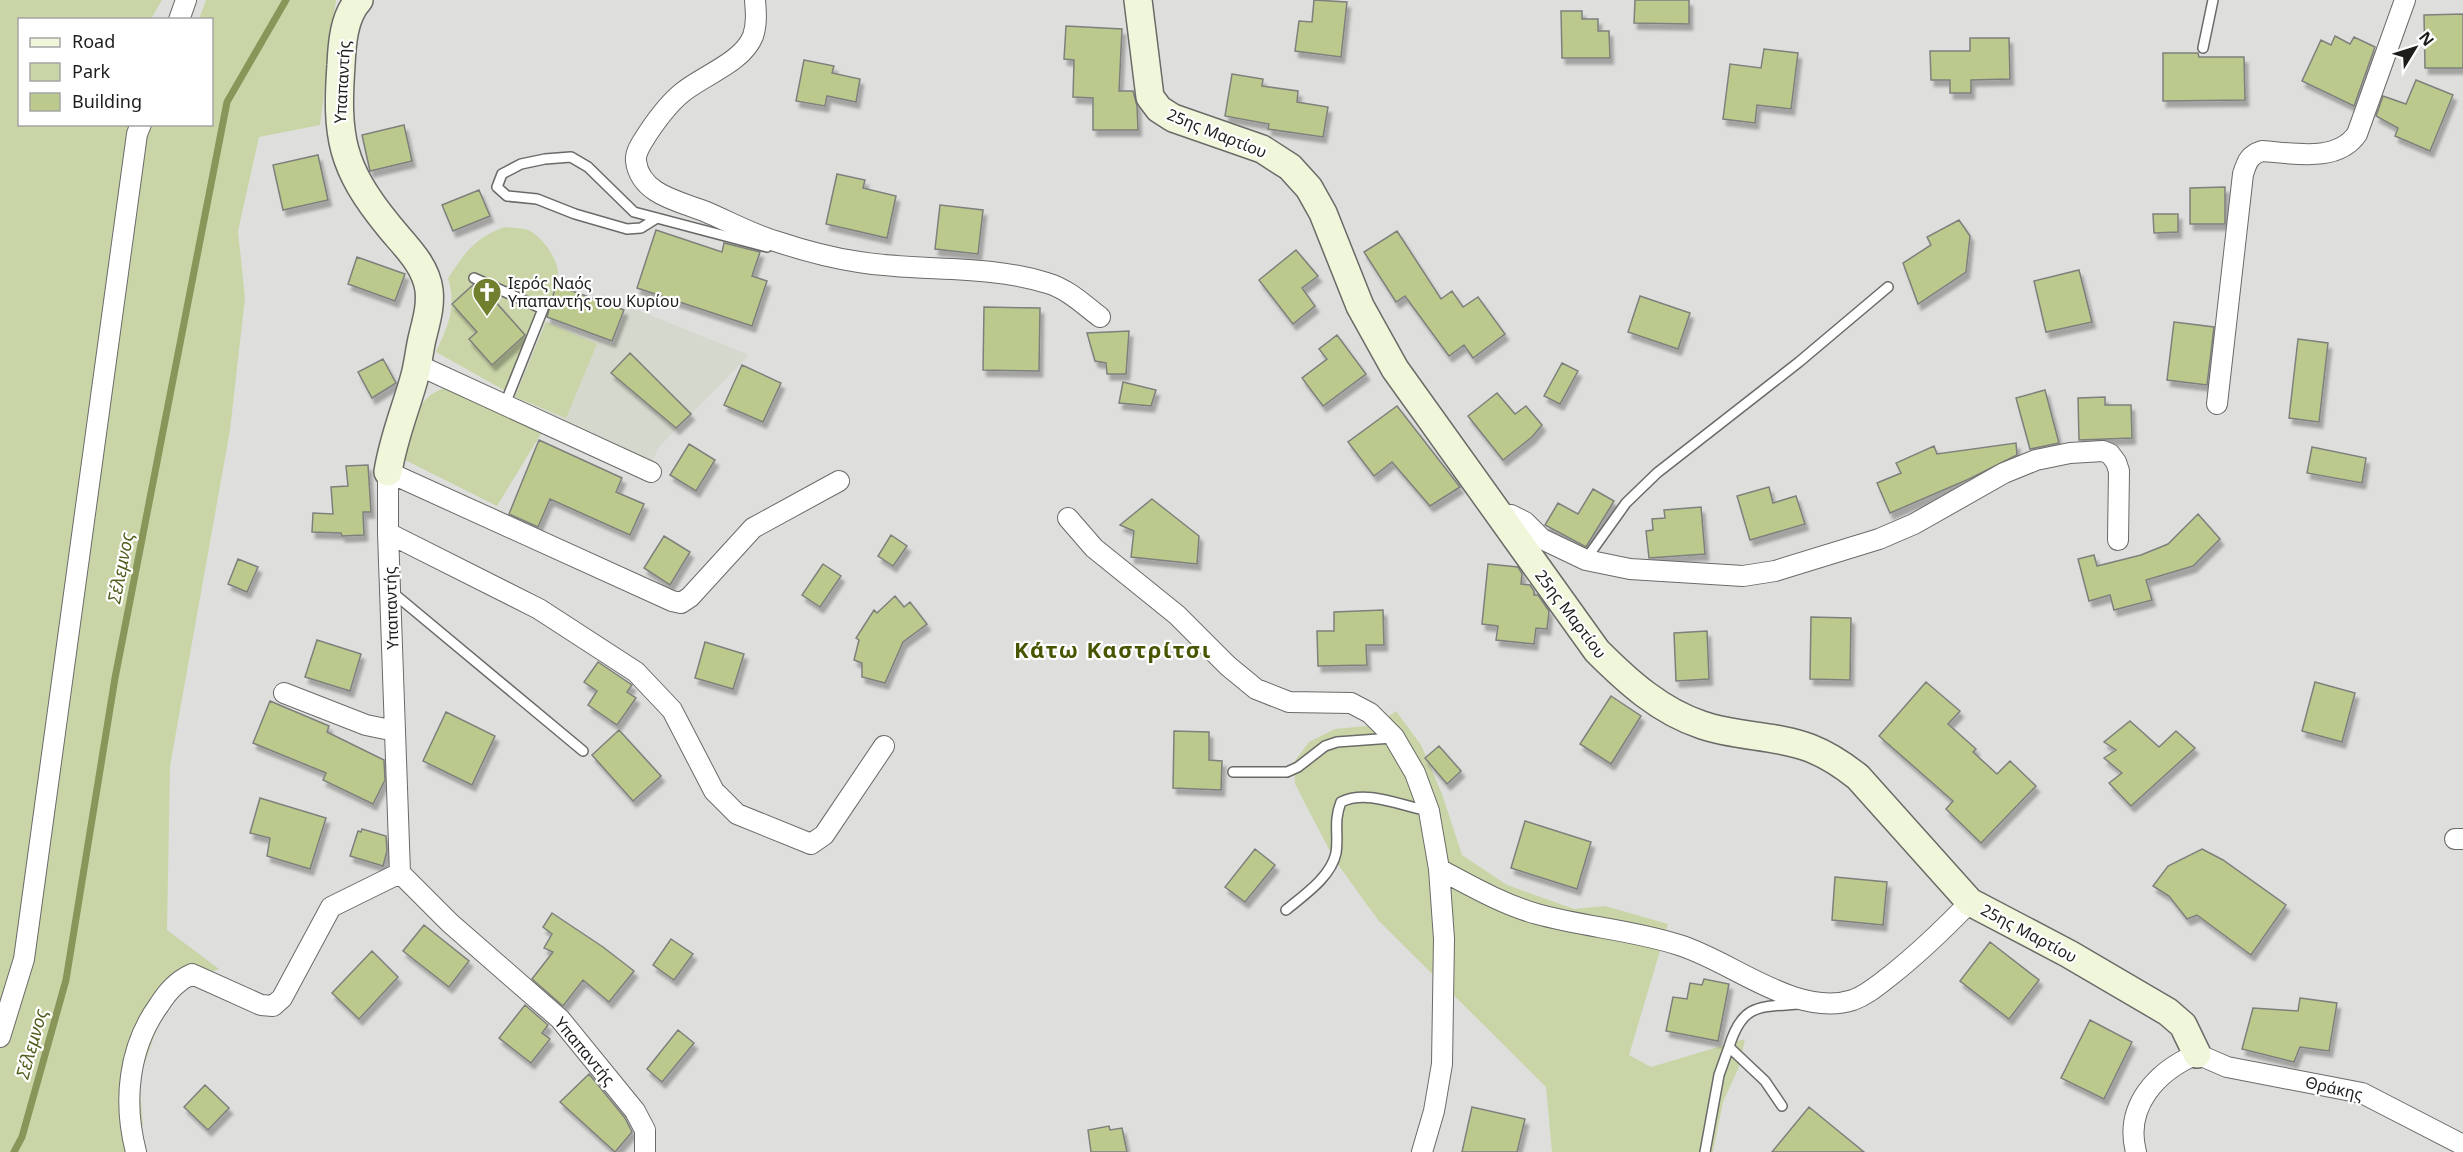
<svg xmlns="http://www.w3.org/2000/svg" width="2463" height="1152" font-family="'Noto Sans',sans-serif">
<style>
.built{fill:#d5d8cd}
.green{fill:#c9d5a7}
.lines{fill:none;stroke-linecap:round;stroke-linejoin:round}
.stream{stroke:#88965a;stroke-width:7}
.building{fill:#bbca8c;stroke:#7f807d;stroke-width:1.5;filter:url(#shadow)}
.lane-casing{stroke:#6a6b68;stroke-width:12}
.street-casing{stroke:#6a6b68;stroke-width:22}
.secondary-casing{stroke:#6a6b68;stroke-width:30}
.lane{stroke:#fff;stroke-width:9}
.street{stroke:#fff;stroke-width:20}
.secondary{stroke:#f0f6da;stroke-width:27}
.labels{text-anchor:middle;stroke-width:4.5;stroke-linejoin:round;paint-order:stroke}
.street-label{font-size:16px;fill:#1d1d1c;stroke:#fff}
.poi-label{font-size:16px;fill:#1d1d1c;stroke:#fff;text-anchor:start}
.water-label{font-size:18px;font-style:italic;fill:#505d1a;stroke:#fff}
.district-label{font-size:22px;font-weight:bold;letter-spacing:1.5px;fill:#485500;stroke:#fff}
</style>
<defs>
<filter id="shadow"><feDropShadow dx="3.5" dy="6" stdDeviation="1.5" flood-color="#0004"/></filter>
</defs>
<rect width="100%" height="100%" fill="#dedfdc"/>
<!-- built -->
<path class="built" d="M628,306L749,355L658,448L652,463L511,394L543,320L613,345Z"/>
<!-- green -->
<path class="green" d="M0,0H162L151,19L20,20V124H212V20L199,19L206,0H336L320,125L259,137L238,231L245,298L230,430L170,766L167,930L219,969L193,979L179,991L160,1020L139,1079L143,1125L130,1152H0Z
M505,227C512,228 522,228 528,230C542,236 556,257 558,271C560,293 521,371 511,394L436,352C448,325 457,308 448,278C466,252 474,238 505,227Z
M546,322L597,344L566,418L515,397Z
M449,387L542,432L497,506L403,459C411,430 414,394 449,387Z
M1396,711L1421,745L1442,794L1462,855L1507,885L1574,909L1605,906L1668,924L1629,1055L1651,1067L1745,1039L1739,1067L1723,1102L1713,1152H1552L1546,1087L1378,920L1334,859L1295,784L1294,762L1309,742L1335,729L1377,725Z"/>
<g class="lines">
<!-- stream -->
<path class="stream" d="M14,1152L22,1137L66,980L115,678L227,102L286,0"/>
</g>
<!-- building -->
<path class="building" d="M1314,0L1347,2L1341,57L1295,51L1299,21L1312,22Z
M1635,0H1689V24L1634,23Z
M1561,11H1582V19H1598V31H1609L1610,58H1562Z
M2463,14V68H2425L2424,15Z
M1066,26L1122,29L1119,91H1133L1137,106L1138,130H1093V98L1073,97L1074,60L1064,59Z
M2335,36L2350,44L2354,37L2375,47L2354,106L2302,81L2321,40L2331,45Z
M1970,38H2009L2010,79L1971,80V93H1950V80H1931L1930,51H1970Z
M1764,49L1798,53L1791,109L1757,105L1755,123L1723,119L1730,64L1761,68Z
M2163,53H2198L2199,57H2244L2245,100L2163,101Z
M804,60L834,66L832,73L860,79L856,102L827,96L825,106L796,101Z
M1232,74L1263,79L1262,86L1298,91L1297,102L1328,107L1323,137L1268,129L1269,124L1225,116Z
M2416,80L2453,95L2430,151L2395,136L2398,128L2376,116L2383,96L2406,104Z
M404,125L412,161L370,171L362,135Z
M318,155L328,200L283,210L273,165Z
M837,174L865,180L863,188L896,196L887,238L826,224Z
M2225,187V224H2190V188Z
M479,190L490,216L453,231L442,205Z
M940,205L983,210L978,254L935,249Z
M2153,214H2178V232L2154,233Z
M1959,220L1970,236L1966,272L1918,304L1903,263L1931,245L1927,237Z
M656,230L722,252L724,243L760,252L752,276L767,281L752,326L637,288Z
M1397,231L1441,299L1452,291L1463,307L1478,297L1505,334L1473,358L1464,345L1449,356L1405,296L1396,302L1364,252Z
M1296,250L1318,276L1302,288L1315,306L1293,324L1259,280Z
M357,257L405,274L395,301L348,284Z
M2079,270L2092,322L2046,332L2034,281Z
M473,285L485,290L525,335L492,365L469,339L477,332L452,304Z
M556,285L624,310L612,341L547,317Z
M1640,296L1690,313L1678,349L1628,332Z
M984,307L1040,308L1039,371L983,370Z
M2174,322L2214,327L2207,385L2167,380Z
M1129,331L1126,374H1107L1106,363L1095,361L1087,333Z
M1337,335L1366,374L1323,406L1302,378L1327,359L1319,349Z
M2298,339L2328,343L2319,422L2289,418Z
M630,353L691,414L676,428L611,373Z
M383,359L396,383L372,398L358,372Z
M1562,363L1578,371L1560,404L1544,396Z
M742,365L781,383L763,422L724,405Z
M1123,382L1156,390L1151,406L1119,403Z
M2045,390L2059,443L2030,449L2016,398Z
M1497,393L1515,414L1526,406L1542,425L1532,437L1503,460L1468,416Z
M2105,397V405H2131L2132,438L2079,440L2078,398Z
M1397,406L1460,487L1430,506L1392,462L1374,476L1348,442Z
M539,440L622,478L616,492L644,504L630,535L550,499L538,527L509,514Z
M2016,443L2017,455L1969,479L1890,513L1877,483L1901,473L1896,463L1934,446L1937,454Z
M689,444L715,460L696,491L670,475Z
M2312,447L2366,458L2362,483L2307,473Z
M368,465L371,512H363L364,535L342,536L341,533L312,532L313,513L333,514L331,487L348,486L346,466Z
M1769,487L1773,503L1796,496L1805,524L1750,540L1737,496Z
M1593,489L1614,501L1586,547L1545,525L1558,503L1578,514Z
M1152,499L1199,536L1197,564L1131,557L1134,531L1120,525Z
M1701,507L1705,554L1649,558L1646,531L1653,530L1652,519L1665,518L1664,510Z
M2198,514L2220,539L2193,566L2146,580L2152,600L2114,610L2110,595L2089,601L2078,559L2094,555L2097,566L2141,555L2168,544Z
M891,535L907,546L893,566L878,556Z
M664,536L690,552L670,585L644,568Z
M238,559L258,567L247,592L228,584Z
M823,564L841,576L820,607L802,595Z
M1488,564L1518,567L1522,574L1521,584L1530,585L1534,591V595H1538L1549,611L1547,629L1536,628L1534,644L1496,640L1498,626L1482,624Z
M895,596L904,607L910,602L927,624L903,642L885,683L862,677V663L854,660L859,640L856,638L874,610L877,613Z
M1383,610L1384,645H1366L1367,665L1318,666L1317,631H1334V612Z
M1811,617L1851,618L1850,680L1810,679Z
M1707,631L1709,679L1676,681L1674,633Z
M317,640L361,654L350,691L305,677Z
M705,642L744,654L733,689L695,678Z
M598,662L632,685L627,692L636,698L617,725L588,705L597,691L584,682Z
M1926,682L1960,711L1948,724L1976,749L1973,752L1997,774L2010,761L2036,786L1981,843L1946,809L1953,801L1879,736Z
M2315,682L2355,693L2342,742L2302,731Z
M1611,696L1641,716L1611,764L1580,744Z
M270,701L329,726L327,732L384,760L385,780L373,804L323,780L326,773L253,743Z
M446,712L495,736L472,785L423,761Z
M2130,721L2159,747L2176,731L2195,748L2131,806L2109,783L2122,773L2104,758L2116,750L2104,742Z
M619,730L661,776L633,801L592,755Z
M1174,731L1209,732V760L1222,761L1221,790L1173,788Z
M1439,746L1461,771L1447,784L1425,758Z
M260,798L326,818L310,869L267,856L270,838L250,833Z
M1525,821L1591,842L1577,889L1511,868Z
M362,829L386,836L387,851L383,866L350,856L358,831L361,832Z
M1255,849L1275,865L1245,902L1225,887Z
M2202,849L2223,860L2286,905L2251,955L2197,915L2187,919L2169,896L2153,886L2168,866Z
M1835,877L1887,882L1883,925L1832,920Z
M552,913L603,947L634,971L609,1002L583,980L563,1006L532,979L553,952L544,948L552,934L543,927Z
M424,925L469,961L449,987L403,951Z
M671,939L693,954L674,980L653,965Z
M1990,942L2039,980L2009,1019L1960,981Z
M372,951L398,977L359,1019L332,993Z
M1704,979L1729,984L1718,1041L1666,1031L1673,997L1687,999L1690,983L1702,985Z
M2300,998L2337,1003L2329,1051L2300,1047L2294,1062L2242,1049L2253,1008L2298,1011Z
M525,1005L548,1025L542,1033L550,1039L531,1063L499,1038Z
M2090,1020L2132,1042L2104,1099L2061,1078Z
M678,1030L694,1043L662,1082L647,1069Z
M589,1074L625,1118L632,1132L615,1152L560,1102Z
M205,1085L229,1108L208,1130L184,1107Z
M1472,1107L1525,1119L1517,1152H1462Z
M1809,1107L1864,1152H1772Z
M1109,1126L1110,1130L1122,1128L1127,1152H1091L1088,1130Z"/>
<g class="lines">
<!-- lane casing -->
<g class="lane-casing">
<path id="lane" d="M2203,48L2213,0
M657,218L641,228L627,229L575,214L537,199L507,196L497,187L502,174L521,164L545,159L571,157L588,167L634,212L767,247
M474,278L543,309L505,404
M1586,559L1626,503L1657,473L1799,362L1888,287
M392,592L583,751
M1233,772H1287L1298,767L1325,746L1337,742L1392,738
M1286,910C1304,895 1331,877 1336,853C1339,835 1333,822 1341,802C1367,789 1401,806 1429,811
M1782,1106L1765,1081L1729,1047C1742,1004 1758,1007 1799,1004
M1705,1152L1719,1075L1729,1047"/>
</g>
<!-- street casing -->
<g class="street-casing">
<path id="street" d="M755,0C756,12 757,24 753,36C743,62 704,75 683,92C669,103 658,118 648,133C643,141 635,151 636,161C640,194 678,201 704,211C728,221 751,234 775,241C802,250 831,258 859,262C921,272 986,264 1047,283C1068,289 1084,305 1100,317
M179,20L186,0
M418,365L651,472
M2217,404L2243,174C2247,162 2249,155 2262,151C2293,153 2337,163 2357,134L2405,0
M1503,517L1511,515L1525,522L1542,539L1586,560L1630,569L1743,576L1775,571L1879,539L1914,524L2004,473L2036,460L2070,453L2103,451L2110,454L2116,462L2119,471L2118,540
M1068,518L1094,548L1177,615L1228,666L1256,689L1289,702L1351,703L1370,713L1394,737L1415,773L1429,811L1439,869C1471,886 1502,904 1537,914C1584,927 1633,930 1679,945C1732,961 1796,1018 1853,1000C1867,995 1878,985 1890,976C1919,953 1945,928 1970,902
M388,533L539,609L636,672L672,710L714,791L737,814L811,844L824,835L884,746
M284,693L366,725L395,731
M2455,839H2463
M0,1037L24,959L137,134L141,124
M136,1152C123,1102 128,1048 159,1005C168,991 177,981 192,974L261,1005L273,1006L282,998L331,907L400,873
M645,1152V1130L635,1111L560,1019L450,923L400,873L388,533V472L672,601L681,603L690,597L753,528L839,481
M1422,1152L1434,1111L1442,1064L1444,939L1439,869
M2136,1152C2124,1106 2157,1071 2197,1054L2227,1067L2362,1093L2463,1145"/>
</g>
<!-- secondary casing -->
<g class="secondary-casing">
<path id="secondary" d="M359,0C344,16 342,43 341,65C336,137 341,167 388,225C403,244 426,264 429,290C431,307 426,322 422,339C419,352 418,366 414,379C405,411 393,439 388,472
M1138,0L1150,97L1159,109L1173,118L1262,149L1290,167L1309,188L1323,213L1360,306L1395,369L1597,651C1628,682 1660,711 1702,725C1736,737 1777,735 1810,748C1828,755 1843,765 1858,777L1970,902L2069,954L2168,1012L2183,1025L2197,1054"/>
</g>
<!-- lane -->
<use href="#lane" class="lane"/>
<!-- street -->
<use href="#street" class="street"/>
<!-- secondary -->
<use href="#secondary" class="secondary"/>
</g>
<!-- icons -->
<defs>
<g id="church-pin" transform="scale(1.5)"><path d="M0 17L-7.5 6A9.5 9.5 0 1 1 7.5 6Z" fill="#70802f" stroke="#fff"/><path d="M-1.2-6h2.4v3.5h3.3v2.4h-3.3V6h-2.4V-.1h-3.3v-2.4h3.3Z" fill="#fff"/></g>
</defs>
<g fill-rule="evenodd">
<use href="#church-pin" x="487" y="292"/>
</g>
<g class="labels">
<!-- street labels -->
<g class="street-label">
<text transform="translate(342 82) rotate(-87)" y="6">Υπαπαντής</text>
<text transform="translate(1217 133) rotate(22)" y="6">25ης Μαρτίου</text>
<text transform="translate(391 608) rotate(-92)" y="6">Υπαπαντής</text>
<text transform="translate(1571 614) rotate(53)" y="6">25ης Μαρτίου</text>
<text transform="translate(2029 933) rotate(28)" y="6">25ης Μαρτίου</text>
<text transform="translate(585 1051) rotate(50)" y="6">Υπαπαντής</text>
<text transform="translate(2334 1088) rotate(13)" y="6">Θράκης</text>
</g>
<!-- poi labels -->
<g class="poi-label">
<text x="508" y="289">Ιερός Ναός<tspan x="508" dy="18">Υπαπαντής του Κυρίου</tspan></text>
</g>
<!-- water labels -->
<g class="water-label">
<text transform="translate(121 568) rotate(-79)" y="6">Σέλεμνος</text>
<text transform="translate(32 1044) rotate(-74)" y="6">Σέλεμνος</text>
</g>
<!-- district labels -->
<g class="district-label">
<text x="1113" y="658">Κάτω Καστρίτσι</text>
</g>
</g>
<!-- legend -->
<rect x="18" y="18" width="195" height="108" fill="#ffffff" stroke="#a5a5a4" stroke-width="1.5"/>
<rect x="30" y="38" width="30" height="9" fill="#f0f6da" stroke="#a5a5a4" stroke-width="1.5"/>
<text x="72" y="48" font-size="18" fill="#1d1d1c">Road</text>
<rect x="30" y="63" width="30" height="18" fill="#c9d5a7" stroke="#a5a5a4" stroke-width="1.5"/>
<text x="72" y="78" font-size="18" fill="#1d1d1c">Park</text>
<rect x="30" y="93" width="30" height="18" fill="#bbca8c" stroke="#a5a5a4" stroke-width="1.5"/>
<text x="72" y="108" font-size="18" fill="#1d1d1c">Building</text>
<!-- north arrow -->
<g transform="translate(2415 48) rotate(52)" stroke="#ffffff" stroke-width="4.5" paint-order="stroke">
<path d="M0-4.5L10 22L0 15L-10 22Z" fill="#1d1d1c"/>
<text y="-9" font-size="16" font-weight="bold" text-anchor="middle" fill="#1d1d1c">N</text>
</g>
</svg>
